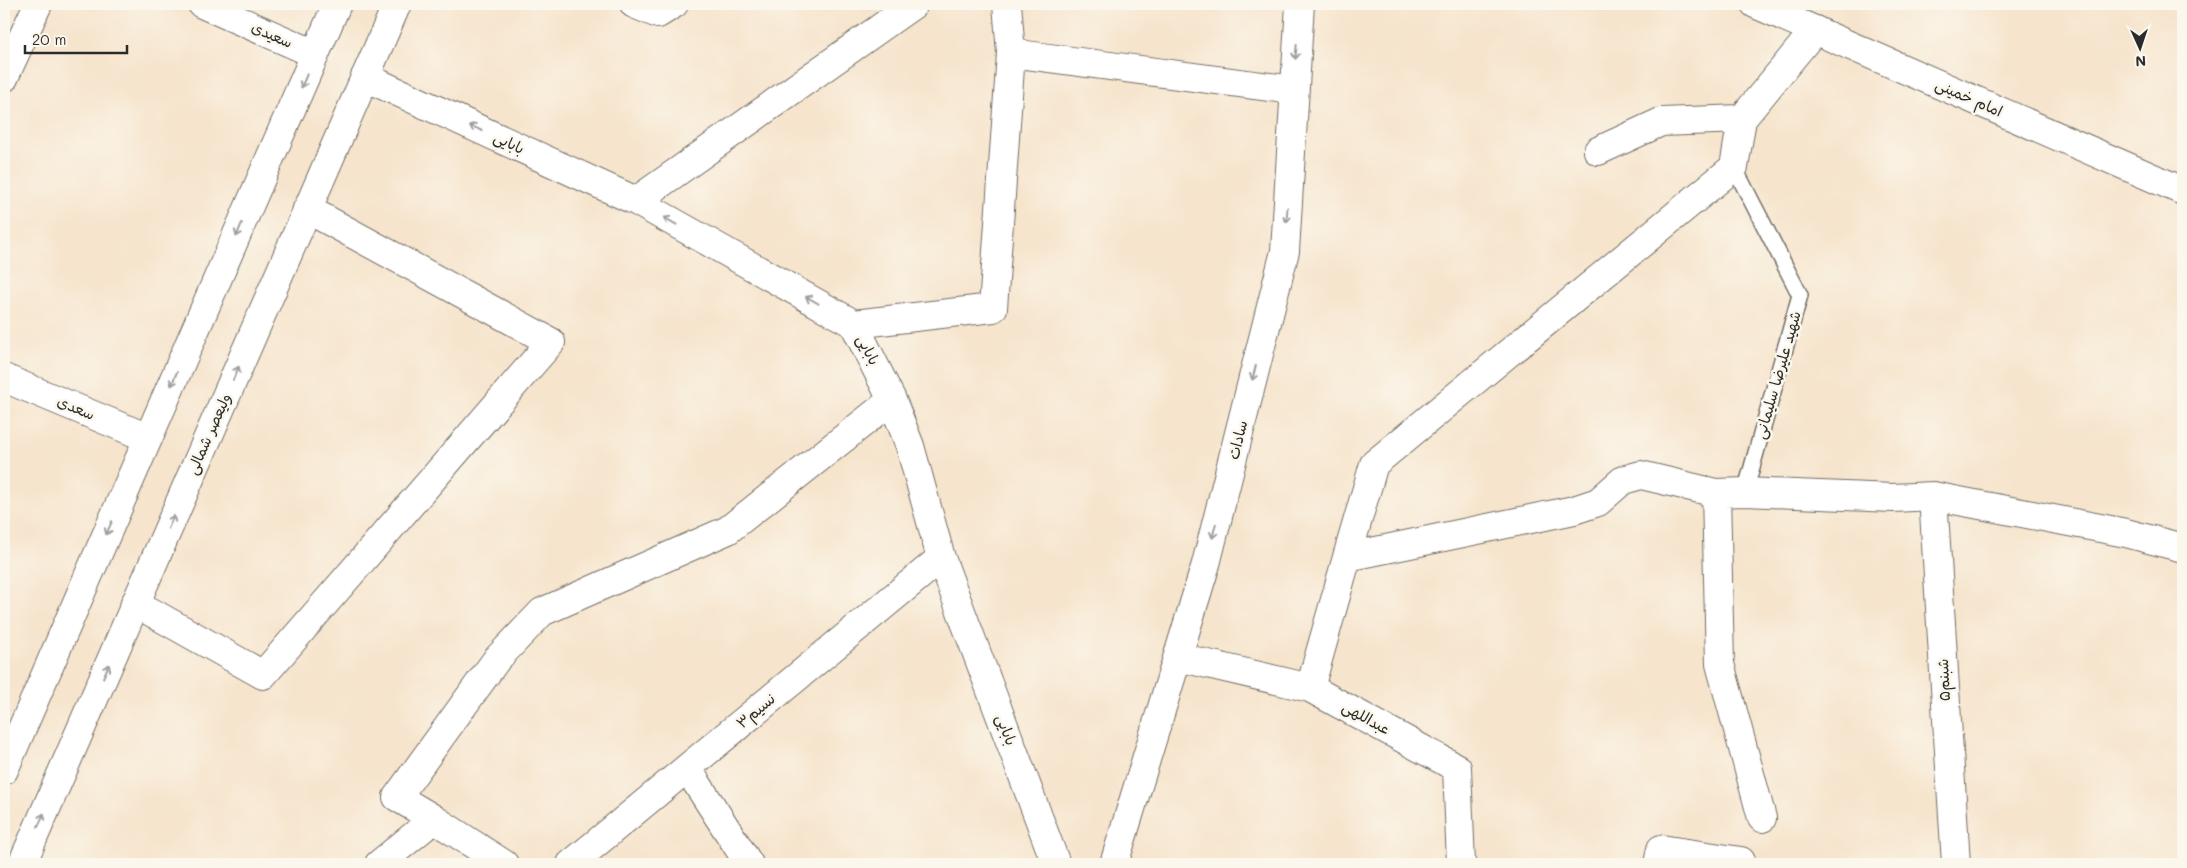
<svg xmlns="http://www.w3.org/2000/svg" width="2187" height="868" font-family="Mali,'Playpen Sans Arabic',sans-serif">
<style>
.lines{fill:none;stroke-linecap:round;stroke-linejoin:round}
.service-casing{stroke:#726c63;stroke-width:18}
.minor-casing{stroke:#726c63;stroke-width:30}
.secondary-casing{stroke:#726c63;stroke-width:30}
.service{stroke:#fff;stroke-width:15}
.minor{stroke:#fff;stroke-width:28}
.secondary{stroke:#fff;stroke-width:28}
.oneway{stroke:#a0a0a0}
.labels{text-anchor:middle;stroke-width:5;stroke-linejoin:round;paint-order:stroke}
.street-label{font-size:15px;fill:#2b2b2b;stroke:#fbf7ec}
</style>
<rect width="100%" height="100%" fill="#fbf7ec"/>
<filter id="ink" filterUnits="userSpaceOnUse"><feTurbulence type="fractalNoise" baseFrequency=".02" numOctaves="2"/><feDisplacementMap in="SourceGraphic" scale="10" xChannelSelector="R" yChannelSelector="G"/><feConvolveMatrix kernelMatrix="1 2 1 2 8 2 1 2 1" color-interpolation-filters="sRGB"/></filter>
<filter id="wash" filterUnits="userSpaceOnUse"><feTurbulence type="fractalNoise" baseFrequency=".0096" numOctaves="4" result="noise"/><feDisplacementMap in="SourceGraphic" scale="20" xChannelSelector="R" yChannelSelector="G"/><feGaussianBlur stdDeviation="1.12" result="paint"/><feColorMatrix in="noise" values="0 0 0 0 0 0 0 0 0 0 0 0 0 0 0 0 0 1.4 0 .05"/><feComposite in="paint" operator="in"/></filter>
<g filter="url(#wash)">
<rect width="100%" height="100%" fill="#f6e4cc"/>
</g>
<g filter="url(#ink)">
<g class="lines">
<!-- service casing -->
<g class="service-casing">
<path id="service" d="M1734,167L1800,295L1745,492"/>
</g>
<!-- minor casing -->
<g class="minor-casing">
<path id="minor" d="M202,4L315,54
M634,4L658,14L674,4
M1007,4L1011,53L1293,90
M365,77L636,201L854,324L892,400L910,446L941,558L1056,864
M4,78L38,4
M1598,151L1661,122L1742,119
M636,201L914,4
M854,324L993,308L1011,53
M4,378L148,438
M1716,493L1720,664L1762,818
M1933,496L1956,864
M1347,557L1374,464L1734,167L1742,119L1815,30
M135,603L263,675L551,342L307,209
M1178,657L1310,688L1457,768L1461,864
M1310,688L1347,557L1574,510L1598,502L1623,480L1641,475L1716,493L1745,492L1893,498L1933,496L2126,533L2183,548
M687,768L749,864
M434,819L504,864
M379,864L434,819L397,797L497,659L542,612L728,530L892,400
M571,864L941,558
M1114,864L1206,564L1285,251L1300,4
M1658,864L1661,849L1741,861L1740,864"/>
</g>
<!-- secondary casing -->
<g class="secondary-casing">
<path id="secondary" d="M1755,4L2183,191
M4,770L337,4
M22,864L397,4"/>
</g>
<!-- service -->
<use href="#service" class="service"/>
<!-- minor -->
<use href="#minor" class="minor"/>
<!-- secondary -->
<use href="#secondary" class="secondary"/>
</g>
<!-- one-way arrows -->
<defs><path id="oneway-shaft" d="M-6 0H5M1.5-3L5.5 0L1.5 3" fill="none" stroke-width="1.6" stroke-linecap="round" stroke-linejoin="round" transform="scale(1.25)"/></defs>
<g class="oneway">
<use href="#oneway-shaft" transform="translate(1296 52) rotate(95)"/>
<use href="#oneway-shaft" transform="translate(304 81) rotate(113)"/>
<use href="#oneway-shaft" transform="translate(476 128) rotate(-155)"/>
<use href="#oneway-shaft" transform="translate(1287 215) rotate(93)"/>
<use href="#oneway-shaft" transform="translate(670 221) rotate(-151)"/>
<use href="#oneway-shaft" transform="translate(239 230) rotate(113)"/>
<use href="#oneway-shaft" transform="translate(812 300) rotate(-151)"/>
<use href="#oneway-shaft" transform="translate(236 373) rotate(-66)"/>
<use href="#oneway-shaft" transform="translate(1254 373) rotate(104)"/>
<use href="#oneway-shaft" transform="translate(174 379) rotate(113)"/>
<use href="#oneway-shaft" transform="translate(171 522) rotate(-66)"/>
<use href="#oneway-shaft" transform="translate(109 528) rotate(114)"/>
<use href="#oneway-shaft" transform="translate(1214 531) rotate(104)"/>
<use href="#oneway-shaft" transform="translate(106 671) rotate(-66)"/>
<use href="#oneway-shaft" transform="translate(41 820) rotate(-66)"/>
</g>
</g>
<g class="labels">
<!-- street labels -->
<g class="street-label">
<text transform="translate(272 35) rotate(24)" y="5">سعیدی</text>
<text transform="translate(1969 98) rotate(24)" y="5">امام خمینی</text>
<text transform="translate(509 143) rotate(25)" y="5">بابایی</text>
<text transform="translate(868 350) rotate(63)" y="5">بابایی</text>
<text transform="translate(1778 375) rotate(-74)" y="5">شهید علیرضا سلیمانی</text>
<text transform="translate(76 408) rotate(23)" y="5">سعدی</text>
<text transform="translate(209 434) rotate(-66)" y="5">ولیعصر شمالی</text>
<text transform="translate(1238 440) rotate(-76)" y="5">سادات</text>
<text transform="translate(1944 680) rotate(-93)" y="5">شبنم۵</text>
<text transform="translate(756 711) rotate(-40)" y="5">نسیم۳</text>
<text transform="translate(1366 718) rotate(29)" y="5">عبداللهی</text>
<text transform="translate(1006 730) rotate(69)" y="5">بابایی</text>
</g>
</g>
<!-- margin -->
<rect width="2187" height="868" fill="none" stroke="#fbf7ec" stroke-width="20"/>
<!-- north arrow -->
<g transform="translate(2140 48) rotate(177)" stroke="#fbf7ec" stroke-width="4" paint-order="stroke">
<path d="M0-4L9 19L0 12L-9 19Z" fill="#2b2b2b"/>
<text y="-8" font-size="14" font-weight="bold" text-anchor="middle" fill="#2b2b2b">N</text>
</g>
<!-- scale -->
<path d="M25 45v8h102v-8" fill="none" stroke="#2b2b2b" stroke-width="2.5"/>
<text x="32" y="45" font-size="15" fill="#2b2b2b" stroke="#fbf7ec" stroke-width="4" paint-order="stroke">20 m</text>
</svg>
